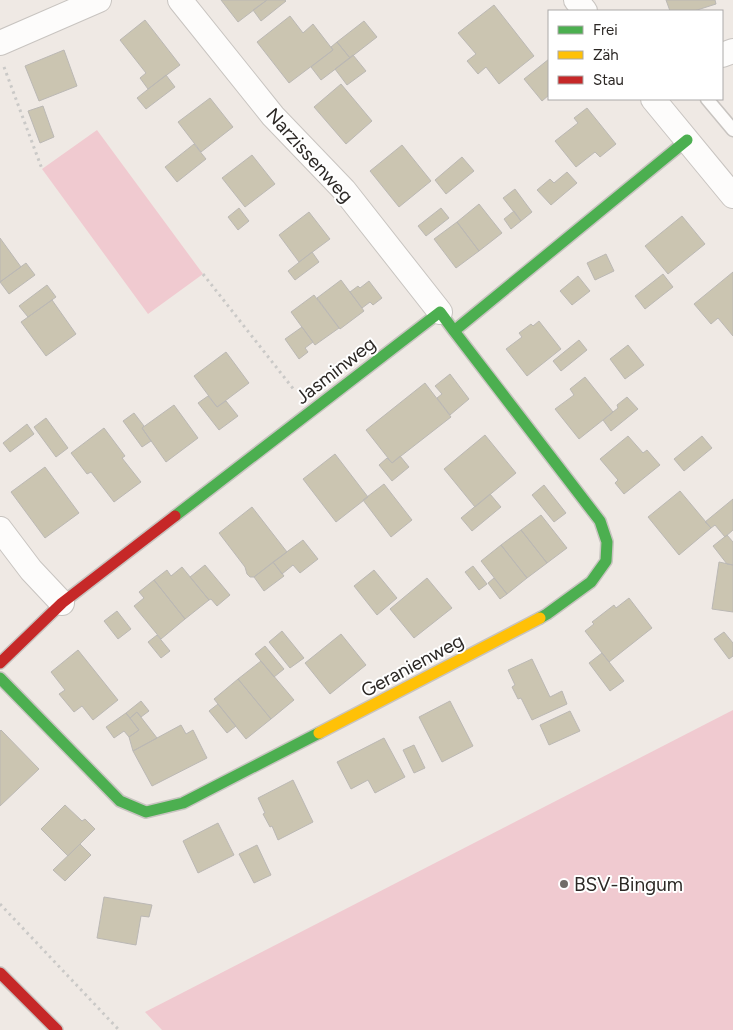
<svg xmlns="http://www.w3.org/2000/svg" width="733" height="1030" font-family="Figtree,sans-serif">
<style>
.park{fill:#f0cad0}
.building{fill:#cbc5b1;stroke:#bbb8b4}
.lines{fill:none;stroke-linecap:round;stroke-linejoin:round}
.lane-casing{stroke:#c8c4c0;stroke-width:15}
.street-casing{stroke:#c8c4c0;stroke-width:26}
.fast-casing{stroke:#c8c4c0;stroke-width:14}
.slow-casing{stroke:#c8c4c0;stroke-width:14}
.jam-casing{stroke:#c8c4c0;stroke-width:14}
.path{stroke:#cac9c7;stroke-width:3;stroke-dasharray:2.5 4;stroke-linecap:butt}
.lane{stroke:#fdfcfb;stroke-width:12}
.street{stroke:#fdfcfb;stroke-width:24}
.fast{stroke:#4caf50;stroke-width:11}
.slow{stroke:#ffc107;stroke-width:11}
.jam{stroke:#c62828;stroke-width:11}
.poi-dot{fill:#706c68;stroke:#fff;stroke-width:2}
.labels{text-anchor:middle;stroke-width:4;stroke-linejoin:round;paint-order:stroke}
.street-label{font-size:19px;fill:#2c2825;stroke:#fff}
.poi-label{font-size:19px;fill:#2c2825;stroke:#fff;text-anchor:start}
</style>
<rect width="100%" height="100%" fill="#efe9e4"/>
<!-- park -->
<path class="park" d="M97,130L203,274L148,314L42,169Z
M733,710V1030H162L145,1012Z"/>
<!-- building -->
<path class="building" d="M221,0H267L238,22Z
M267,0H285L286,1L261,21L253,10Z
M666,0H715L716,4L694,11H670Z
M494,5L534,56L499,84L486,67L478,74L467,61L476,54L458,33Z
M290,16L303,33L313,24L333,50L289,83L257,42Z
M145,20L180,65L148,89L140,78L146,73L120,40Z
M364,21L377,37L350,58L337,42Z
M337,42L350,58L321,80L311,67L333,50L331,47Z
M64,50L77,86L39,101L25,66Z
M353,55L366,71L347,85L335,69Z
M549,59V95L542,101L524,79Z
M166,75L175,87L146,109L137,98Z
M341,84L372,121L346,144L314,107Z
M210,98L233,127L201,152L178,122Z
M43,106L54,137L40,143L28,111Z
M587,108L616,144L600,157L595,152L576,167L555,141L578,123L574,118Z
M194,144L206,159L177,182L165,167Z
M402,145L431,181L399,207L370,171Z
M252,155L275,184L245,207L222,178Z
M462,157L474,171L446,194L435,180Z
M567,172L577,183L551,205L537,190L550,179L554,183Z
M515,189L532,212L521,221L503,198Z
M479,204L502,233L479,251L457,222Z
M239,208L249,221L238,230L228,217Z
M441,208L449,218L426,236L418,226Z
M514,211L521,221L511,229L504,219Z
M309,212L330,239L299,262L279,235Z
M682,216L705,244L668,274L645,246Z
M457,222L479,251L456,268L434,239Z
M0,238L21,267L0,282Z
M312,252L319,262L295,280L288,271Z
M606,254L614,271L595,280L587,263Z
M26,263L35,275L9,294L0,282Z
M733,272V336L718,318L711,324L694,304Z
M663,274L673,287L645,309L635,296Z
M578,276L590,291L572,305L560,291Z
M341,280L364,311L340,329L317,298Z
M369,281L382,298L373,305L370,302L362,308L350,292L358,286L360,288Z
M47,285L56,297L28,317L19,306Z
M314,295L339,328L315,345L291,312Z
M52,300L76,334L46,356L21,322Z
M539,321L561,349L527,376L506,349L522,337L519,333L531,324L533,326Z
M302,327L313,342L305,348L308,352L299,359L285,339Z
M579,340L587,350L561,371L553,361Z
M628,345L644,365L625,379L610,359Z
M226,352L249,383L217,407L194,376Z
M450,374L469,399L450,415L437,398L442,394L435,386Z
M585,377L613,412L579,439L555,409L574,395L570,389Z
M425,383L451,417L392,463L366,430Z
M208,396L217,407L226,401L238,416L219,430L198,403Z
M627,397L638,409L611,431L603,420L618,408L617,405Z
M174,405L198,438L166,462L142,428Z
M134,413L144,426L142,428L151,441L142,447L123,421Z
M46,418L68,448L56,457L34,427Z
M27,424L34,434L10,452L3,443Z
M104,428L125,456L122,458L141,482L114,502L91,472L87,474L71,453Z
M485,435L516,473L475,507L444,469Z
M628,436L643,453L647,450L660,465L624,494L615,483L618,480L600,459Z
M702,436L712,448L684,471L674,459Z
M335,454L368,497L336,522L303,479Z
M400,456L409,467L392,481L379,465L387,458L392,463Z
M45,467L79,513L45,538L11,492Z
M384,484L412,520L391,537L363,500Z
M544,485L566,513L554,522L532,495Z
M680,491L711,528L679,555L648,517Z
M490,494L501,507L472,531L461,518Z
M733,499V530L725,537L715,525L711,528L705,522Z
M252,507L287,552L254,577H250L247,574L245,567L219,533Z
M541,515L567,548L547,563L521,530Z
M521,530L547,563L527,578L501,545Z
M727,535L733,542V565L727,564L713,546Z
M303,540L318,559L300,573L293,565L282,574L273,562Z
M501,545L527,578L507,594L481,561Z
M273,562L284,576L264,591L254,577Z
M719,562L733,565V612L712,609Z
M205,565L230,595L217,606L211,599L209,600L190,577Z
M473,566L487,584L479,590L465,572Z
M182,567L209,600L185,619L154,580L167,570L171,576Z
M374,570L397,598L377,615L354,586Z
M427,578L452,608L414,638L390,609Z
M494,578L507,594L500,599L488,583Z
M154,580L185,619L161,639L134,606L144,598L139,592Z
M629,598L652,628L609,662L585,631L594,624L592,622L614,605L616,608Z
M117,611L131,629L118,639L104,621Z
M282,631L304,658L290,668L269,642Z
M724,632L733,643V656L729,659L714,639Z
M341,634L366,665L330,694L305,663Z
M157,635L170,651L161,658L148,642Z
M265,646L284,669L274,677L255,654Z
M78,650L118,700L93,720L82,706L74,712L59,694L65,690L51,672Z
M602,653L624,681L610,691L589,663Z
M532,659L550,697L562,691L567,704L532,720L521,698L518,699L512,687L515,685L508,670Z
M261,661L294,700L271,719L238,679Z
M238,679L271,719L246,739L214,699Z
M141,701L149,711L141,717L137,712L130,718L126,713Z
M450,701L473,746L442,762L419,717Z
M218,704L236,726L227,733L209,711Z
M570,711L580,731L549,745L540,725Z
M137,712L157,738L133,751L129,737L139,730L130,718Z
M126,713L139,730L129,737L124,731L114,738L106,727Z
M181,725L186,734L193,730L207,758L152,786L133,751Z
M1,730L39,769L0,806V731Z
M384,738L405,777L375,793L368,780L351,789L337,762Z
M414,745L425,768L414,773L403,750Z
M293,780L313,822L278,840L272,826L270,827L263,814L265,813L258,798Z
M65,805L82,821L85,819L95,829L68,856L41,829Z
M218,823L234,855L198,873L183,841Z
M80,844L91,855L65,881L53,870Z
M257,845L271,875L254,883L239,854Z
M104,897L152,905L149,917L141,916L136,945L97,938Z"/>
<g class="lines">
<!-- lane casing -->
<g class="lane-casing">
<path id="lane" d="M707,99L733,130"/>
</g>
<!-- street casing -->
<g class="street-casing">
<path id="street" d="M180,0L273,116L344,190L440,312
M576,0L585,11
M0,43L99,0
M722,55L733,51
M653,99L733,196
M0,529L31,570L62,603"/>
</g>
<!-- fast casing -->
<g class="fast-casing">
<path id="fast" d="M454,331L600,521L607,542L606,561L591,582L547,614L540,618
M175,516L440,312L454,331L687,140
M0,678L120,801L146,812L183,803L319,733"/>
</g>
<!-- slow casing -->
<g class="slow-casing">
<path id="slow" d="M319,733L540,618"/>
</g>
<!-- jam casing -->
<g class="jam-casing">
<path id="jam" d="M0,663L62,603L175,516
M0,973L57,1030"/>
</g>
<!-- path -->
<path class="path" d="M4,67L42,169
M203,274L295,391
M0,904L119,1030"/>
<!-- lane -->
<use href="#lane" class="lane"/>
<!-- street -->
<use href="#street" class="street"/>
<!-- fast -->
<use href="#fast" class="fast"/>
<!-- slow -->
<use href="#slow" class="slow"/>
<!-- jam -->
<use href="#jam" class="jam"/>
</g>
<!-- markers -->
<circle class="poi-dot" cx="564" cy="884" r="5"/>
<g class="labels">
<!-- street labels -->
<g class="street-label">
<text transform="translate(310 155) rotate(48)" y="7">Narzissenweg</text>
<text transform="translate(335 370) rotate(-38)" y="7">Jasminweg</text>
<text transform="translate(412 665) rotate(-28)" y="7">Geranienweg</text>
</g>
<!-- poi labels -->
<g class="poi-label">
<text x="574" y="891">BSV-Bingum</text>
</g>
</g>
<!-- legend -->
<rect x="548" y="10" width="175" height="90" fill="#ffffff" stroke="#aba9a8"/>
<rect x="558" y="26" width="25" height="8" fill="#4caf50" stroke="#aba9a8"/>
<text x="593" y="35" font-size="15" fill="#2c2825">Frei</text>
<rect x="558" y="51" width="25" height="8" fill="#ffc107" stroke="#aba9a8"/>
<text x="593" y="60" font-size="15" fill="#2c2825">Zäh</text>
<rect x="558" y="76" width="25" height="8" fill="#c62828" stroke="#aba9a8"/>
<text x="593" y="85" font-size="15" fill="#2c2825">Stau</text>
</svg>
